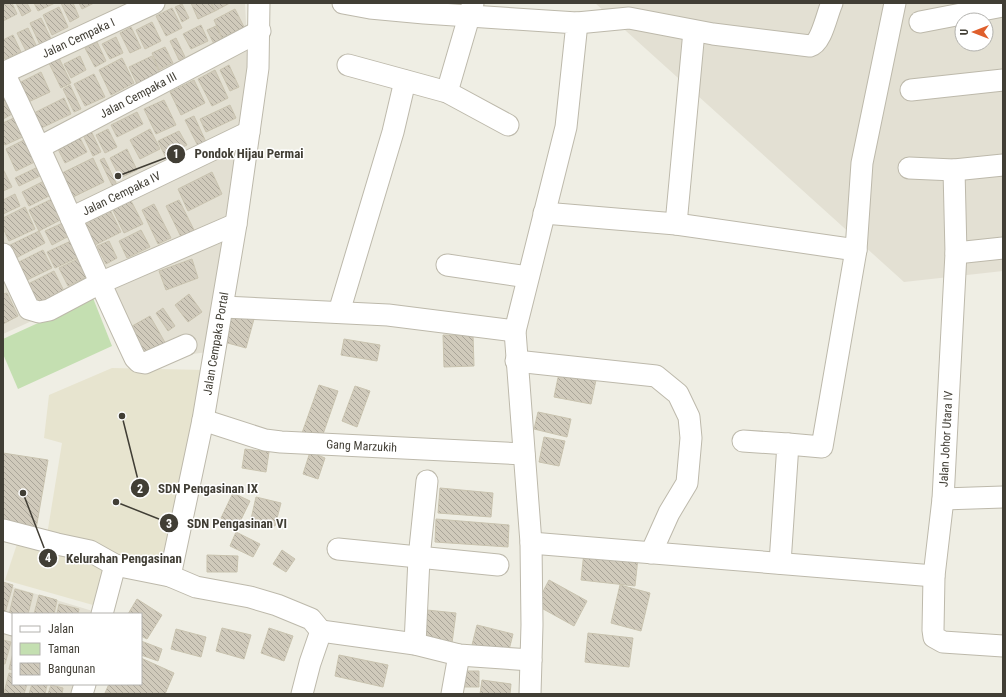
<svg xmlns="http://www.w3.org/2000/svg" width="1006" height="697" font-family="'Roboto Condensed',sans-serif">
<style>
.residential{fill:#e3e0d3;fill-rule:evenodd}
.education{fill:#e7e4cf}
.green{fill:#c4dfb1}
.building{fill:url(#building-back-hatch);stroke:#c9c3af}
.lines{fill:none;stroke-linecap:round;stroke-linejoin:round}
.street-casing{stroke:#bdb9ab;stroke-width:23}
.street{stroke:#fff;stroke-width:21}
.labels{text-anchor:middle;stroke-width:3;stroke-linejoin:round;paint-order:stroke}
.street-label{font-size:12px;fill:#413e35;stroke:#fff}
.leader{fill:none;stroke:#413e35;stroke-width:1.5}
.callout-dot{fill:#413e35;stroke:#fff;stroke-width:1.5}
.mark-label{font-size:12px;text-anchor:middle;font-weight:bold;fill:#fff}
.callout-label{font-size:13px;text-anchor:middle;font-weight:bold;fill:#413e35;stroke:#fff;stroke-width:3;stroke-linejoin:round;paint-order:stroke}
</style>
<defs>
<pattern id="building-back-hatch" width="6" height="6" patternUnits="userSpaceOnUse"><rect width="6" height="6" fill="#d0cabb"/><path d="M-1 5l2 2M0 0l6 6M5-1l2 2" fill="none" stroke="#aaa599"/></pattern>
</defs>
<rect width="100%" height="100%" fill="#efeee4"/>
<!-- residential -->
<path class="residential" d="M3,3H245L248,61L208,352L130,362L98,291L3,334Z
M595,3H1003V271L904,282ZM962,20H986V44H962Z
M3,584L96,612L95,614H13V684H78L75,694H3Z"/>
<!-- education -->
<path class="education" d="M112,368L205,370L166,567L47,535L62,443L44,438L49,395Z
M18,541L98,562L108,576L100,607L5,580Z"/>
<!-- green -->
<path class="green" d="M93,298L112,346L18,389L3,354V339Z"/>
<!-- building -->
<path class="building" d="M3,3H12L17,14L3,21Z
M16,3H27L31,11L22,16Z
M34,3H55L38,11Z
M61,3H73L79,17L70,22Z
M79,3H94L82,9Z
M191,3H211L215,11L198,19Z
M211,3H230L215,11Z
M182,4L189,18L182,22L175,7Z
M59,7L68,27L52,35L43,15Z
M172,8L182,28L166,36L156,16Z
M235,9L244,27L222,38L214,20Z
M41,18L52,41L41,47L30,23Z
M152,22L161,41L145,49L136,30Z
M201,25L208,41L191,49L183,34Z
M216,26L224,42L215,46L207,30Z
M131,27L141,48L130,53L120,33Z
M28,28L36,45L26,51L17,33Z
M13,35L21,52L5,59L3,55V40Z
M116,37L123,53L110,59L102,44Z
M176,38L185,57L179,60L170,41Z
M97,42L106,61L95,67L85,48Z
M165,47L173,63L159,70L152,53Z
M80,56L86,70L71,78L64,64Z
M152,56L160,73L137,84L129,67Z
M59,58L71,83L61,88L49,63Z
M122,58L134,83L111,95L99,70Z
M229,65L239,87L230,91L220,70Z
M215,70L228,98L212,106L198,79Z
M41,72L50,92L24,104L15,85Z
M94,74L105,97L85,106L74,84Z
M194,80L205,103L181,115L170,92Z
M70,85L81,109L74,112L63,89Z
M3,95L14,113L3,119Z
M64,98L71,114L35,131L28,116Z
M164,100L176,125L156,134L144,109Z
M230,105L236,118L206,132L200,119Z
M137,112L143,124L117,137L111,125Z
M18,116L27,135L5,145L3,141V123Z
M194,116L206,142L198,146L185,120Z
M108,129L117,147L105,153L96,135Z
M150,129L160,149L140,159L130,140Z
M91,131L101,152L93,156L83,135Z
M179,131L187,145L165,156L158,141Z
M32,136L43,158L16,171L6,149Z
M79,136L87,152L65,163L57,147Z
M127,149L137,170L120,178L110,158Z
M93,158L104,182L67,200L56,176Z
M104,158L117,185L113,187L100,160Z
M40,166L44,174L19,186L15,178Z
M3,169L12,187L3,191Z
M212,172L222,194L188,211L178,189Z
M44,181L51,195L29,206L22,192Z
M15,194L20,206L3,214V200Z
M128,195L143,224L124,233L110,204Z
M54,198L64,218L39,231L29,210Z
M179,200L196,234L183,241L166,206Z
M154,204L171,238L158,244L142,210Z
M25,207L35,229L9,241L3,228V218Z
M109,208L121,232L93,246L82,221Z
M65,222L71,235L52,245L45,231Z
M141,230L150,247L127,258L119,241Z
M39,231L45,243L12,260L6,247Z
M73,240L81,256L55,268L47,252Z
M109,241L117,258L106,264L97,246Z
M43,250L52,268L27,280L19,262Z
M80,258L89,276L68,286L59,268Z
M192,259L198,278L166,290L159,271Z
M54,271L64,291L34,306L24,286Z
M7,293L18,316L3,324V294Z
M189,294L202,312L188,322L175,305Z
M163,308L175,326L168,331L156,313Z
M232,313L254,319L246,348L224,342Z
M150,316L167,346L144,360L127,329Z
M443,335H473L474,366L444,367Z
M344,339L380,345L377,361L341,355Z
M559,373L596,380L591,404L554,397Z
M319,385L338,391L321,440L302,433Z
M355,386L370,391L357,427L342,421Z
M538,412L571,419L567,437L534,429Z
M544,437L565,441L559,466L539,462Z
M245,449L269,452L266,472L242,468Z
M310,452L325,458L318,479L303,474Z
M3,453L48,460L35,535L3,526Z
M440,488L493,493L491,517L438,513Z
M233,493L250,501L238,526L221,518Z
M256,497L281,503L275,526L251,519Z
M436,519L509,525L508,547L435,542Z
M236,532L260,544L253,557L230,546Z
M282,550L295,559L286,572L273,564Z
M584,552L638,558L635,586L581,580Z
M207,555L238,556L237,572H207Z
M549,580L587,601L574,626L536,605Z
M3,582L13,585L5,613L3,612Z
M620,585L650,593L641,631L611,623Z
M15,589L33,594L28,614H13V616L9,615Z
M39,595L57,600L54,614H34Z
M137,599L162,615L147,639L141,636V614H128Z
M59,604L79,609L78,614H57Z
M427,610L456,613L452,643L423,640Z
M477,625L513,634L508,654L472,645Z
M222,628L251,635L244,659L216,651Z
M269,628L293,636L284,661L261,653Z
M176,629L206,637L201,657L171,649Z
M588,633L633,638L629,667L585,662Z
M3,640L11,642L5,664H3Z
M141,641L162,649L158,661L141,655Z
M13,653V670L9,669Z
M339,655L388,665L383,687L335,676Z
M141,658L174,673L165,694L105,693L109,684H141Z
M459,671H479V687H458Z
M9,673L13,674V684H27L24,694L4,693Z
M482,680L511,684L510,694H480Z
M32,684L47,685L45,694H29Z
M51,685L63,688L62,694H48Z"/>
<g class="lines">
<!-- street casing -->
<g class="street-casing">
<g id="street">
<path d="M343,3L370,8L424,13L577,23L566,127L515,331L531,543L532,625L530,694"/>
<path d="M920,22L1003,6"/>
<path d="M577,23L629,18L713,34L810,46C822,43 827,13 832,3"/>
<path d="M348,65L447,92L508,125"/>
<path id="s1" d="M3,73L154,3"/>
<path d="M4,73C50,167 90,263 135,358L139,362L145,363L186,345"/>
<path d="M911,90L1003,80"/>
<path d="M447,92L473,3"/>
<path id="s2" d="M40,147L260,31"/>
<path d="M909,168L954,170L1003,165"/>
<path d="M954,170L956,253L943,499L934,576L933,630L934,637L943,642L1003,646"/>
<path d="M544,213L676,224L856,250L862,163L895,3"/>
<path id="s3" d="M71,218L249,132"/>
<path d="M676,224L694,31"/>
<path d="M956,253L1003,248"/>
<path d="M3,254L29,309L39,312L49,310L100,283L236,224"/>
<path d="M447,265L528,277"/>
<path d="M223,307L388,315L515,331"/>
<path d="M339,312L393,132L405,81"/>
<path d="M516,361L656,376L678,394L689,417L691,438L687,483L669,513L651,553"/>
<path id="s4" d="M203,420L265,440L281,442L524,454"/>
<path d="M743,441L788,444L780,563"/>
<path d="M788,444L822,447L856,250"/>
<path d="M943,499L1003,497"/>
<path d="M3,530L57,544L90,551L115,565"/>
<path d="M531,543L934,576"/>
<path d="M338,549L498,565"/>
<path id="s5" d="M170,576L203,420L236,224L258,68L259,3"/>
<path d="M102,614L115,565L170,576L196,587L250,597L277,605L311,619L321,631L310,663L302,694"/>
<path d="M3,622L13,625"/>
<path d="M321,631L415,644L459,655L531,660"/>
<path d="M415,644L419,558L427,481"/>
<path d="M82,694L85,684"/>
<path d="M452,694L459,655"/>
</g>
</g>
<!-- street -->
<use href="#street" class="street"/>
</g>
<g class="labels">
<!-- street labels -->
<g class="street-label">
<text dy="4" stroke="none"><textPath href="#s1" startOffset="83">Jalan Cempaka I</textPath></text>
<text dy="4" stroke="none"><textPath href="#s2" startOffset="111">Jalan Cempaka III</textPath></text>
<text dy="4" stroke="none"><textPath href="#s3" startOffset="56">Jalan Cempaka IV</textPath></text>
<text dy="4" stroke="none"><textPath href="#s5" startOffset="237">Jalan Cempaka Portal</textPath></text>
<text transform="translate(946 439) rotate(-87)" y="4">Jalan Johor Utara IV</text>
<text dy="4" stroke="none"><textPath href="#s4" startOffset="162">Gang Marzukih</textPath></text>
</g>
</g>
<!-- callouts -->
<path class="leader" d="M118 176L176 154M122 416L140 488M116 502L169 523M23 493L48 558"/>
<g class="callout-dot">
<circle cx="118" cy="176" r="4"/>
<circle cx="122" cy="416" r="4"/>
<circle cx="116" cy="502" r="4"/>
<circle cx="23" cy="493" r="4"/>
<circle cx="176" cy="154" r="10"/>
<circle cx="140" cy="488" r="10"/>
<circle cx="169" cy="523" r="10"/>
<circle cx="48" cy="558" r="10"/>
</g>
<g class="mark-label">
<text x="176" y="158">1</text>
<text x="140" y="493">2</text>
<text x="169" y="528">3</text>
<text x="48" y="562">4</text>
</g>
<g class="callout-label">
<text x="249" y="158">Pondok Hijau Permai</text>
<text x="208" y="493">SDN Pengasinan IX</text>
<text x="237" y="528">SDN Pengasinan VI</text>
<text x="124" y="563">Kelurahan Pengasinan</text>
</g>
<!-- border -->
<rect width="1006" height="697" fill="none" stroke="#413e35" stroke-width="8"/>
<!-- legend -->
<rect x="12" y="613" width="130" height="72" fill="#ffffff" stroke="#b3b2ae"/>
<rect x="20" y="626" width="20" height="6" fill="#ffffff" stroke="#b3b2ae"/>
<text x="48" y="633" font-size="12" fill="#413e35">Jalan</text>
<rect x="20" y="643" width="20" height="12" fill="#c4dfb1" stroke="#b3b2ae"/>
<text x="48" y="653" font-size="12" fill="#413e35">Taman</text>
<rect x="20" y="663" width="20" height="12" fill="url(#building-back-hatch)" stroke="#b3b2ae"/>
<text x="48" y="673" font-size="12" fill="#413e35">Bangunan</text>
<!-- north arrow -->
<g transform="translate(974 32) rotate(270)"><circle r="19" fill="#ffffff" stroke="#b3b2ae"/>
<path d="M0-3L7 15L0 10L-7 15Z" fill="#df5f2c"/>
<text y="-6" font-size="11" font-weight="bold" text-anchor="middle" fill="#413e35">U</text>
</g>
</svg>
